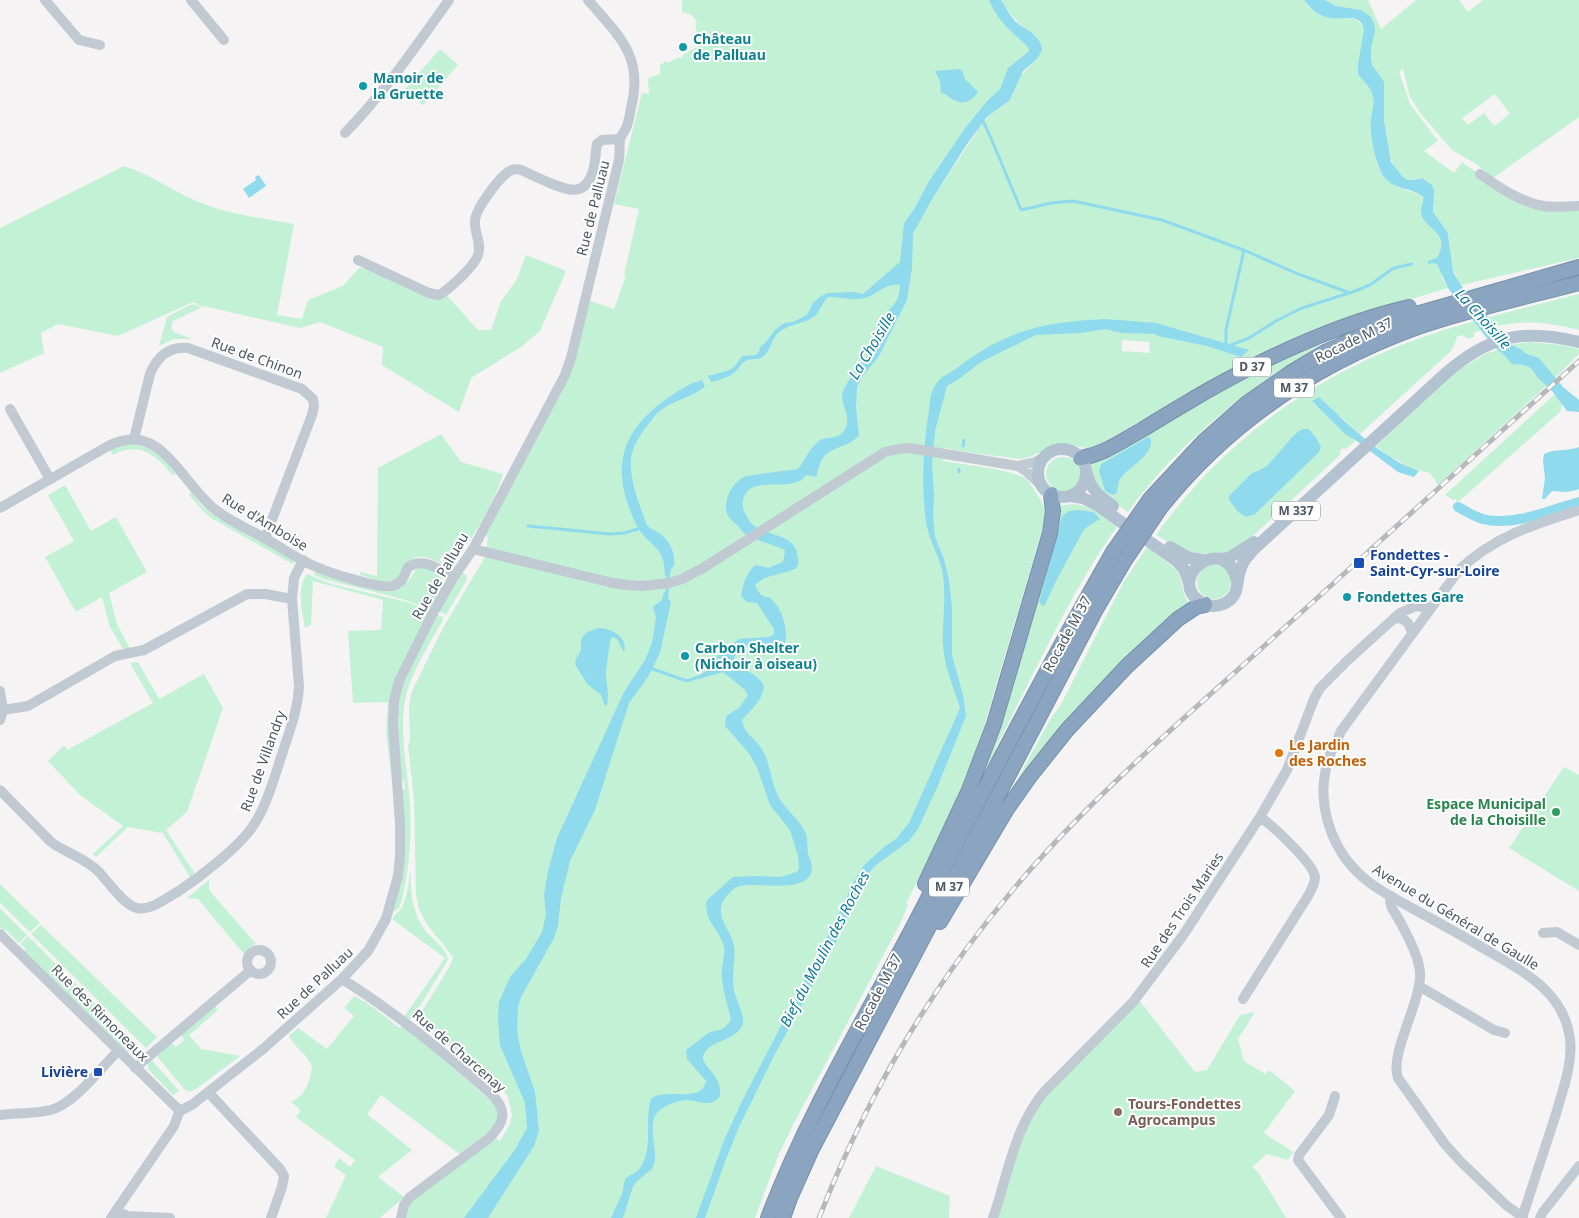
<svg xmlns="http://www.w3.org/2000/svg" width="1579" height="1218" font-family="'Noto Sans',sans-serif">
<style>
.green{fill:#c3f1d5;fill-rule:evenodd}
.water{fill:#90daee}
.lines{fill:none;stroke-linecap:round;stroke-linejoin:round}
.stream{stroke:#90daee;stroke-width:3}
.canal{stroke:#90daee;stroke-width:10}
.highway-casing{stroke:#7690ad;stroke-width:16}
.minor{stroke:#c1cad2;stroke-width:10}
.major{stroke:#b3c2d1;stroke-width:12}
.highway{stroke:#8ba5c1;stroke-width:14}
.rail-casing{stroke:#b5b8bd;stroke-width:5}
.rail{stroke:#fff;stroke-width:3;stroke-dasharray:9;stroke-linecap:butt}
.highway-bridge-casing{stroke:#7690ad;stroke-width:16;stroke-linecap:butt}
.highway-bridge{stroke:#8ba5c1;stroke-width:14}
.culture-dot{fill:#0f9aa8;stroke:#fff;stroke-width:2}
.transit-dot{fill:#1a4fb4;stroke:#fff;stroke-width:2}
.food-dot{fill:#e8710a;stroke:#fff;stroke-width:2}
.leisure-dot{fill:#2e9e5b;stroke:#fff;stroke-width:2}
.education-dot{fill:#8d6e63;stroke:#fff;stroke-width:2}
.labels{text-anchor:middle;stroke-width:4;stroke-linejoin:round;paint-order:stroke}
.shield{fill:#fff;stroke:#808990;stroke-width:1}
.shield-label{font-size:12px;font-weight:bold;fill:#4a5661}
.culture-label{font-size:14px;font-weight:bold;fill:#0d838f;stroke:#fff;text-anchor:start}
.street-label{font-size:14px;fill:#4a5661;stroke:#fff}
.transit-label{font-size:14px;font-weight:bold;fill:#164399;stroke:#fff;text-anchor:start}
.food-label{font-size:14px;font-weight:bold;fill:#c56008;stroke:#fff;text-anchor:start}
.leisure-label{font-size:14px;font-weight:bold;fill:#27864d;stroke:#fff;text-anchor:end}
.education-label{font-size:14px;font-weight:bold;fill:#785e54;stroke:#fff;text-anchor:start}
.water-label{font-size:15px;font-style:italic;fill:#0c7c9b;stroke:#fff}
</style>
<rect width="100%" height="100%" fill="#f5f3f3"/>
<!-- green -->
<path class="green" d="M682,0H989C997,20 1010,31 1026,45L1029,49L1028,52L1008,68L1000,89L987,101L965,128L929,181L914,209L904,223L914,232L931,201L979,128L990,115L1008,102L1013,95L1020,76L1032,64L1037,37C1021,27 1011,16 1001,0H1304C1306,3 1308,7 1311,9C1325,19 1359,11 1364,30L1361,10L1336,6L1325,0H1368L1381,29L1416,0H1459L1468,12L1483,0H1579V117L1493,178L1476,164L1452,150L1420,113L1410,97L1403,69L1399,72L1410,104L1438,141L1424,151L1454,173L1462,162L1476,172L1475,175L1502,194L1579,209V258L1461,285L1454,272L1441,276L1448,288L1402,302L1280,346L1246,362L1189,393L1095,447C1083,450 1073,443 1061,444C1047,445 1038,456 1025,458C1019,460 1012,458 1006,457C985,455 964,452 944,448L943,461C960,464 1016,470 1026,479C1031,483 1041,501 1045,508L1047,512L1045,520L984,726L969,770L941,833L906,904L908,905L900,924L793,1125L779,1154L755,1218H406L410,1203L495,1138L500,1141L510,1124L512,1115L508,1097L503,1090L420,1020L418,1022L416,1021L450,966L453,957L426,923L419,909L416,895L414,800L408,744L410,743L409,705L412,691L443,628L485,557L488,538L487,537L486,533L568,376L588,300L614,309L626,276L624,275L639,209L614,204L642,93L649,94L648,78L660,74V65L666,61L667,63L679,57L682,58L684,54L703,44C700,38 693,29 697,22L692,15L682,12ZM1495,94L1510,114L1494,126L1484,113L1468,125L1462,118ZM1384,121C1388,143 1387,166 1407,180H1413L1421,178C1443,188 1427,196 1433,212C1436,219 1443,224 1447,231C1451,238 1450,248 1450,255L1442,246L1439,236L1423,217L1421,210L1423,199L1421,195L1397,187L1380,171L1377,164L1371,129ZM1122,340L1149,342L1150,353L1122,351Z
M440,49L458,65L423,105L405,89Z
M124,166C149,174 170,189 194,200C225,214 261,218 294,224L277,315L302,319L308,300L343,286L359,268L368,269L429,293L444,292L478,330H491L501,301L516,281L526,255L566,271L540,331L521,347L471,378L459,412L382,365L383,347L320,322L300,328L199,305L193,302L118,336L58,324L41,333L44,353L0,373V228Z
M1579,294V330C1547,322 1529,320 1496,326L1489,317Z
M192,304L202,307L173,321L171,328L174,332L192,339H174L159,346L167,317Z
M1475,321L1482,330L1473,333L1475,336L1469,339L1461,335L1458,336L1451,351L1360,434L1341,417L1312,401L1342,431L1356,440L1346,449L1343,448L1339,452L1341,454L1241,547L1228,554L1187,553L1156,535C1236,424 1343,356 1475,321ZM1293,436L1320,449L1254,515L1250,517L1238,512L1229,500L1256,471L1267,466Z
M1529,342L1562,345L1579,349V354L1555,378L1539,358L1525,353L1512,345Z
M1319,343V345C1303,358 1285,366 1268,378C1216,415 1165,460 1128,512L1099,492L1089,460L1220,390L1259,369Z
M1498,350L1511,361L1529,367L1533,371L1537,377L1547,385L1438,485L1430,473L1409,468L1400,461L1389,457L1376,446L1456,371L1485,354Z
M1555,394L1562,405L1561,411L1458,502L1455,499L1454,500L1445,495Z
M441,434L461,462L503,474C498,494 470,548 453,558L450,553L439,559L442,564C401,542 414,577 390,581C381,583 369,577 360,575V572L377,576L378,468Z
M132,444C154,447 162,457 175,473L173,476C156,455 140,441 113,455L110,450L121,445Z
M1046 474a17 17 0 1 1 34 0a17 17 0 1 1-34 0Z
M65,485L91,531L116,517L147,572L109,593L117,624L130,649H123L110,627L102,597L76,612L45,557L74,541L48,495Z
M191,492L202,506L215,516L290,558L293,561L294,565L213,519L204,512L189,495Z
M1074,504L1089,507L1118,525C1069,594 1035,673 996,747L998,749L975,792L1057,506Z
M1147,547L1177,570C1183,582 1181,592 1189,604L1007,798L1051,718L1060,706L1123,583Z
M1197 582a17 17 0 1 1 34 0a17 17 0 1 1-34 0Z
M424,566L441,576L444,585L431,609L402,599L324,579L314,575L315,571L387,592L401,588L409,580L416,569Z
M461,572L467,576L466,581L446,615L439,611Z
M307,574L331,584L407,602L430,610L397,677L393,791L386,731L388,702L353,703L348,631L381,630L383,600L313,581L311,625L305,628C302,610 296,590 307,574Z
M437,614L444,618C431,641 410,675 405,700C399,735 408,771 410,806C412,838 409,869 402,900L399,908L393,912L402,791L405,788L404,781L400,779L397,714L402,684Z
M138,662L159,699L204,674L223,708L187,812L166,830L195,874L190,877L163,833L128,827L96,857L93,854L123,826L80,795L48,761L64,745L67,750L153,703L130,663Z
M1564,767L1579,775V891L1509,848Z
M411,870C410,892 412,912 425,930C432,939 447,949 448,960L412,1019H409L404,1017L445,958L392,919C394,914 400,912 402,907C408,896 408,882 411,870Z
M209,880V890L256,944L251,946L244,954L198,899L187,898Z
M0,884L40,923L30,932L0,903Z
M0,908L27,935L19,943L6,930L4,931L0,927Z
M41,925L157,1037L146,1048L31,934Z
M28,936L144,1052H130L128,1054L24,951L26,949L20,944Z
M354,996L367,1003L400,1028L403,1025L497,1106L498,1122L481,1138L459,1154L381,1095L367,1114L412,1150L378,1177L404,1197L380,1218H326L346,1175L334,1167L339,1158L350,1167L355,1160L296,1117L301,1110L291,1102C305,1096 310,1082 312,1067C308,1055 295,1048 289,1036L298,1028L327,1049L354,1016L344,1008Z
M1139,1000L1195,1072L1207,1070L1240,1015L1255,1012L1238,1039L1244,1061L1265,1074L1269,1070L1295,1091L1264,1133L1293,1152L1288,1160L1267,1154L1252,1167L1258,1172L1286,1218H993L1028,1114Z
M214,1005L218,1010L189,1035L201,1049L240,1056L196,1089L189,1092L184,1089L156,1055L171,1042L176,1047L184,1040L180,1034Z
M151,1059L179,1091L173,1095L148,1069V1064Z
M876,1166L950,1196L949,1218H849Z"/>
<!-- water -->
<path class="water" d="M989,0H1001C1006,7 1009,14 1015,21C1025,30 1041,35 1042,50L1037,59L1023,71L1010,100L987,117L967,144L931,201L913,234L912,268L907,300L879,356L862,377L857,387L856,407L859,435C850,447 832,446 823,458C819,464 818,471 816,477L806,475C804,478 801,481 797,482C781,489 749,476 743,500C742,505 743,510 746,515C748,518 750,522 752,524C766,537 797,532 798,559C799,564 798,566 795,569C781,575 766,574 755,585C757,590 760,595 765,597C770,598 768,596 772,600C784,611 789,633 784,647L778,649L752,643L737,652L734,658C741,671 758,673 764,686C763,700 751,710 742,720C744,735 756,738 763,751C770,764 771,780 777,794C784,809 800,819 806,834C808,840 807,847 808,853C809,858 812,862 812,867C812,897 752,880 737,887C733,889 729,893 726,897C711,915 732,930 734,946C736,961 731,976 734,991C736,999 745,1017 743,1024C736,1042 706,1040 703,1057C701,1065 723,1076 720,1096C709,1110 698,1099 685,1100C678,1101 668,1104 663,1108C645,1118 656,1142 655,1158C655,1162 653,1166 652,1169L637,1181L633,1186L623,1218H611L622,1194L625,1179C629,1175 637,1173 640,1168C654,1149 644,1119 651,1099C666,1086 701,1105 706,1081L687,1059L686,1050C693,1045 700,1039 707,1034C718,1027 720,1035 731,1020C728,1006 723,992 722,978C720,966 727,955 723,943C717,927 703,919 707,900L733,877L757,876L781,877L797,872L799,868L798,856L790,830L770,805L757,767L748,752L725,726L726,716L739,708L748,695L744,689L723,672L699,679L695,678L714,666L716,658L721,652L739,639L769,637L774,634V629L757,603L747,602L741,596C743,585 746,573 755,565L768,568L783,562L785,551L783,549C771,544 758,541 747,535C743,533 741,529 738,526C727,517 723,512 728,496C731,487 737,480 746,476L798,469C805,461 809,448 819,441C827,435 840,441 845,429C853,415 837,402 844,389C849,379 855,371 861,363C865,358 871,353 873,348C877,340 877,330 881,322C888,307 900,305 900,285C888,282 878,293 868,297C855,302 841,297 828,297C822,302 821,310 815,316C805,324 792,323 782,330C770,338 773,347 765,355C759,361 754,358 747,360C742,362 740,367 736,371C730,377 720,380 711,382L708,376L730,370L735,366L742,356L756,355L759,352L760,347L766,342L775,330L784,323L793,322L807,315L813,303L821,296L828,293L854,292L863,294L900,262L904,223L914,209L929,181L965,128L987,101L1000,89L1008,68L1028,52L1029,49L1026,45C1010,31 997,20 989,0Z
M1304,0H1325L1336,6L1361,10L1371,17L1374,24L1375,31L1371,48V58L1372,65L1384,82V121L1391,162L1402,176L1407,180H1414L1422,178L1432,185L1434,191L1433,212L1448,233L1453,272L1461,285L1512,345L1522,350L1525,353L1539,358L1563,387L1579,400V412L1567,411L1552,391L1537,377L1533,371L1529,367L1523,365L1512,364L1505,356L1494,347L1456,299L1448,288L1437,264L1434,263L1428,264V261L1437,258C1452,232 1425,231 1421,213C1420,207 1424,202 1423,197C1412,187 1396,191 1385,178C1376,168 1369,132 1371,119C1372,112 1375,102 1373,96C1371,87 1363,81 1358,74V64L1364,30C1360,11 1342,21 1330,18C1319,16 1310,9 1304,0Z
M959,69L962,70L965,79L978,92C967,107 958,104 945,94L941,93L940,81L935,71Z
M259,175L266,186L249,198L243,189L256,180L255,177Z
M1105,319L1156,323L1249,350L1241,357L1207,346L1158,336L1155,334L1122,333L1105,329L1081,333L1036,335L981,362L959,379L947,386L935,431L932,465L934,496L933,517L935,537L944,559L949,580L952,608V655L963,695L966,716L939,783L918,829L909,841L876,865L867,875L835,944L775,1054L739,1127L725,1162L705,1218H696L723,1143L742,1101L835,922L852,885L864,865L884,847L896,839L909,823L960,708C954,687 944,667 943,645C942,620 947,595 942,570C939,555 930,542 927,527C921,494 923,450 928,417C930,406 929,394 936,384C941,376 950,373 957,368C1007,330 1043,322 1105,319Z
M702,380L705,386C691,400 669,399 654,417C646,427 637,438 633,450C626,468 637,500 644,517C645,520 646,525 649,527C650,528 654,530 656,531C668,538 676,551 674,566L671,569L670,575L665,576C665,542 647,548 635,522C611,471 619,433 665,400C677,391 688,384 702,380Z
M1319,397C1348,424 1381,458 1419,471L1414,477L1398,472L1354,439L1345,434L1312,401Z
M1304,429H1309L1316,438L1321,447L1319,452L1254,515L1246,517L1238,512L1229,500V497L1231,494L1251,474L1267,466L1293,436L1299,431Z
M1148,437L1151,439C1152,459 1128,465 1119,481C1118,485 1117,489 1117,493L1113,495L1105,491L1099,471L1101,464Z
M1579,447V489C1567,493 1564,492 1552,491L1545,499H1542L1545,478L1543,461L1544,454C1556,448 1567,452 1579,447Z
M1078,510L1094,512L1100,519L1088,526L1083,531L1056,581L1045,605L1043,606L1039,602L1062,516L1069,511Z
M668,591V598L671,602L660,653L648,677L629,703L595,810L570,861L561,898L558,926L554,938L521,997L518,1007L517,1031L521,1051L535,1092L539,1131L534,1146L488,1218H464L514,1151L527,1128L525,1103L500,1045L498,1018L499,1002L510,977L526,959L542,932L546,914L544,894L548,871L557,838L624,692L645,660L652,643L656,618L653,607L662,600L664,592Z
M599,628C611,628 629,638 624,652L617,639L613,637L611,639C609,645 606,670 606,676C607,687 609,694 607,705L605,706L601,695L587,684L576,666L575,661L581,650V640L584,635L587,632Z"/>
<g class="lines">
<!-- stream -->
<path class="stream" d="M982,119L991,138L1021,210L1051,203L1073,201L1162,220L1246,251L1298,274L1350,293L1370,285L1392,269L1398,267L1412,264
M1244,250L1226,330V347L1249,338L1276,321L1302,308L1349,293
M963,446L964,440
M959,472V469
M528,526L610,534L624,533L641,528
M667,595L668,572
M650,668L687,681L698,677"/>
<!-- canal -->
<path class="canal" d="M1458,507C1466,511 1474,517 1483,519C1512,527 1551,510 1579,502"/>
<!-- highway casing -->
<g class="highway-casing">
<path id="highway" d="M1081,458C1104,454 1120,442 1140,431C1161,418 1183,405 1205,392C1267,357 1339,323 1409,307
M1150,499L1204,441L1247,403L1290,373L1327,351L1399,319L1579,267
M1161,507C1229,422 1316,364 1418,327C1470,309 1526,297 1579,283
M925,884L969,790L994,724L1050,533L1053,511L1051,495
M940,922L1007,809L1031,775L1067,730L1127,666L1178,619L1196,607L1205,605
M768,1218C806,1118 861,1025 911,931C977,804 1042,676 1113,552
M783,1218L790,1198L812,1149L1095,611L1125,560"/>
</g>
<!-- minor -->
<path class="minor" d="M45,0L79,40L100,45
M191,0L224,40
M345,133C384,93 416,46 449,0
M1480,174C1500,188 1519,201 1543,206C1555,208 1568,206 1579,206
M358,260L429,293L438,295L441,294C451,287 474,267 478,255C482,243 474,233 475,221C475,210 499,177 510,171C513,169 517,169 521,170C530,174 540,179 550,183C569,191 585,197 593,171C596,162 595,153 597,144L602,140L620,139
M10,409L50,479
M134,439L150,374C157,357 169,346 188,348L302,389L313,399L314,406L312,415L265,538
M1018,466L1026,471L1040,484
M0,508L108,446C122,439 136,436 151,444C173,455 192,490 212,507C227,520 247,528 264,538C281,547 297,559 314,566C328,572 378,589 392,586C403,583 404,576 408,567C424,557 439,569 453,578
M473,549L613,583L627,585L642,586L669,583L682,579L703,568L885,452L898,449L909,448L1018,466L1035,462L1045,457
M1396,618C1407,619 1409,623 1412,633
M0,691L3,710L0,720
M3,710L28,706L115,656L144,650L247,594H265L292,599
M0,790L51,842C66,853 85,858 99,872C108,882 125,906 137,908C151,911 168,897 179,891C200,877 239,847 253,826C267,806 276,772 284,748C291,727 298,708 299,686L292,599L294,578L303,560
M1391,896L1390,902L1392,908C1402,924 1419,955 1420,972C1422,1002 1389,1053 1398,1078L1444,1143L1460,1161L1507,1206L1523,1217
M1543,933L1557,932L1579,945
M0,934L180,1111
M247 962a12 12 0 1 1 24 0a12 12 0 1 1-24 0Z
M342,979C395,1012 442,1051 489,1092C508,1109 506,1122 488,1139L410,1197L404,1205L401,1218
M1419,986L1494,1030L1505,1033
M1243,999L1308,896C1311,890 1315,884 1315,877C1314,864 1272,825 1260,817
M135,1068L251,970
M208,1092L280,1169L284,1176L282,1187L271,1218
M1335,1096L1329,1115L1299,1155L1298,1160L1341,1218
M180,1111L193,1104L263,1049L342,979L368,951L386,919L398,876L400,856V823L393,725L394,701L399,681L434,611L453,578L473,549L565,375L571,358L619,160C620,153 619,146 620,140C621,135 625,131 627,126C629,120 630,114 631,108C644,56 619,36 588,0
M0,1115C17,1113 34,1114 51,1110C75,1103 100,1069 118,1051
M116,1211L128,1216L170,1218
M111,1218L174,1126L178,1115L180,1111
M993,1218C1008,1175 1014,1128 1044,1092L1133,1002L1184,934L1260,817L1287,770L1314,699L1320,688L1349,659L1400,613L1416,606L1431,608
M1522,1218C1533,1184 1544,1151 1555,1117C1562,1092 1573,1065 1570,1039C1565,996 1529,974 1495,955C1470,940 1445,926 1419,912C1403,903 1385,894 1370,883C1331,854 1313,801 1330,755C1333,747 1338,739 1341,731L1459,570C1495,536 1533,525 1579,510
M1540,1218L1543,1212L1579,1166"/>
<!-- major -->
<path class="major" d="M1038 473a24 24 0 1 1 48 0a24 24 0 1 1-48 0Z
M1087,473C1090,489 1100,497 1113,506
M1071,496L1083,498L1097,505L1177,561L1184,569L1189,583
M1170,547L1189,558L1204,560
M1219,559L1229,558L1254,542
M1237,581C1225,530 1164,579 1201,602C1213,610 1231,605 1236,591C1238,583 1238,575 1241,568C1243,560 1249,555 1254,549L1445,374C1488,336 1523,328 1579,342"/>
<!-- highway -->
<use href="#highway" class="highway"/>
<!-- rail casing -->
<g class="rail-casing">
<path id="rail" d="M819,1218C872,1082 949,957 1048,850C1118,774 1197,707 1273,638C1375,546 1477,453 1579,361"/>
</g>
<!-- rail -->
<use href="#rail" class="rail"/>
<!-- highway-bridge casing -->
<g class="highway-bridge-casing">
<path id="highway-bridge" d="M1113,552L1150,499
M1125,560L1161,507"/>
</g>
<!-- highway-bridge -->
<use href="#highway-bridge" class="highway-bridge"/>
</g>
<!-- markers -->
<g class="culture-dot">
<circle cx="683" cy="47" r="5"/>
<circle cx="363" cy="86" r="5"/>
<circle cx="1347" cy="597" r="5"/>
<circle cx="685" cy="656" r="5"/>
</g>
<g class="transit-dot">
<rect x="1353" y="557" width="12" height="12" rx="2.5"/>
<rect x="93" y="1067" width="10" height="10" rx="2.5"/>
</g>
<circle class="food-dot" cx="1279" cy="753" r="5"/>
<circle class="leisure-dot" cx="1556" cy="812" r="5"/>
<circle class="education-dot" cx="1118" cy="1112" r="5"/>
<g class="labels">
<!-- shield labels -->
<g class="shield">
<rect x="1233" y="357.5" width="38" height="19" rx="4"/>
<rect x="1274" y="378.5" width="40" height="19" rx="4"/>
<rect x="1272" y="501.5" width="48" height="19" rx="4"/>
<rect x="929" y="877.5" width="40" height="19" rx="4"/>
</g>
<g class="shield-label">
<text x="1252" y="371">D 37</text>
<text x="1294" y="392">M 37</text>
<text x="1296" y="515">M 337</text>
<text x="949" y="891">M 37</text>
</g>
<!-- culture labels -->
<g class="culture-label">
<text x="693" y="44">Château<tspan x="693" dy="16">de Palluau</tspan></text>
<text x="373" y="83">Manoir de<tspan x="373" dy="16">la Gruette</tspan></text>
<text x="1357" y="602">Fondettes Gare</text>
<text x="695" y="653">Carbon Shelter<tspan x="695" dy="16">(Nichoir à oiseau)</tspan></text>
</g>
<!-- street labels -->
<g class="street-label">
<text transform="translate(593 208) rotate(-76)" y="5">Rue de Palluau</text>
<text transform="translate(1354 340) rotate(-26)" y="5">Rocade M 37</text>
<text transform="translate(257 358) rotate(20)" y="5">Rue de Chinon</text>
<text transform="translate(265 522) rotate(31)" y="5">Rue d'Amboise</text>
<text transform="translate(440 576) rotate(-60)" y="5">Rue de Palluau</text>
<text transform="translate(1067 634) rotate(-61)" y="5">Rocade M 37</text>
<text transform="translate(263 761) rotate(-70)" y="5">Rue de Villandry</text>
<text transform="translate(1182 910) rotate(-56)" y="5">Rue des Trois Maries</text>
<text transform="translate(1456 917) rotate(31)" y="5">Avenue du Général de Gaulle</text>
<text transform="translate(315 983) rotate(-43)" y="5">Rue de Palluau</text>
<text transform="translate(878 992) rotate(-62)" y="5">Rocade M 37</text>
<text transform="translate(100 1013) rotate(45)" y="5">Rue des Rimoneaux</text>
<text transform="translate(459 1051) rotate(41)" y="5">Rue de Charcenay</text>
</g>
<!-- transit labels -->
<g class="transit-label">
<text x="1370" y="560">Fondettes -<tspan x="1370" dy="16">Saint-Cyr-sur-Loire</tspan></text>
<text x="88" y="1077" text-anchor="end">Livière</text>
</g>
<!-- food labels -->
<g class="food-label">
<text x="1289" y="750">Le Jardin<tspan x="1289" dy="16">des Roches</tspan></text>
</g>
<!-- leisure labels -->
<g class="leisure-label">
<text x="1546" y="809">Espace Municipal<tspan x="1546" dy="16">de la Choisille</tspan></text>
</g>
<!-- education labels -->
<g class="education-label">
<text x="1128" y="1109">Tours-Fondettes<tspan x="1128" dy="16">Agrocampus</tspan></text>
</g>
<!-- water labels -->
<g class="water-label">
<text transform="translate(1483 319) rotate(48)" y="5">La Choisille</text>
<text transform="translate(872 346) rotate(-59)" y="5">La Choisille</text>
<text transform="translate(825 949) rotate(-62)" y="5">Bief du Moulin des Roches</text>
</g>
</g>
</svg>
